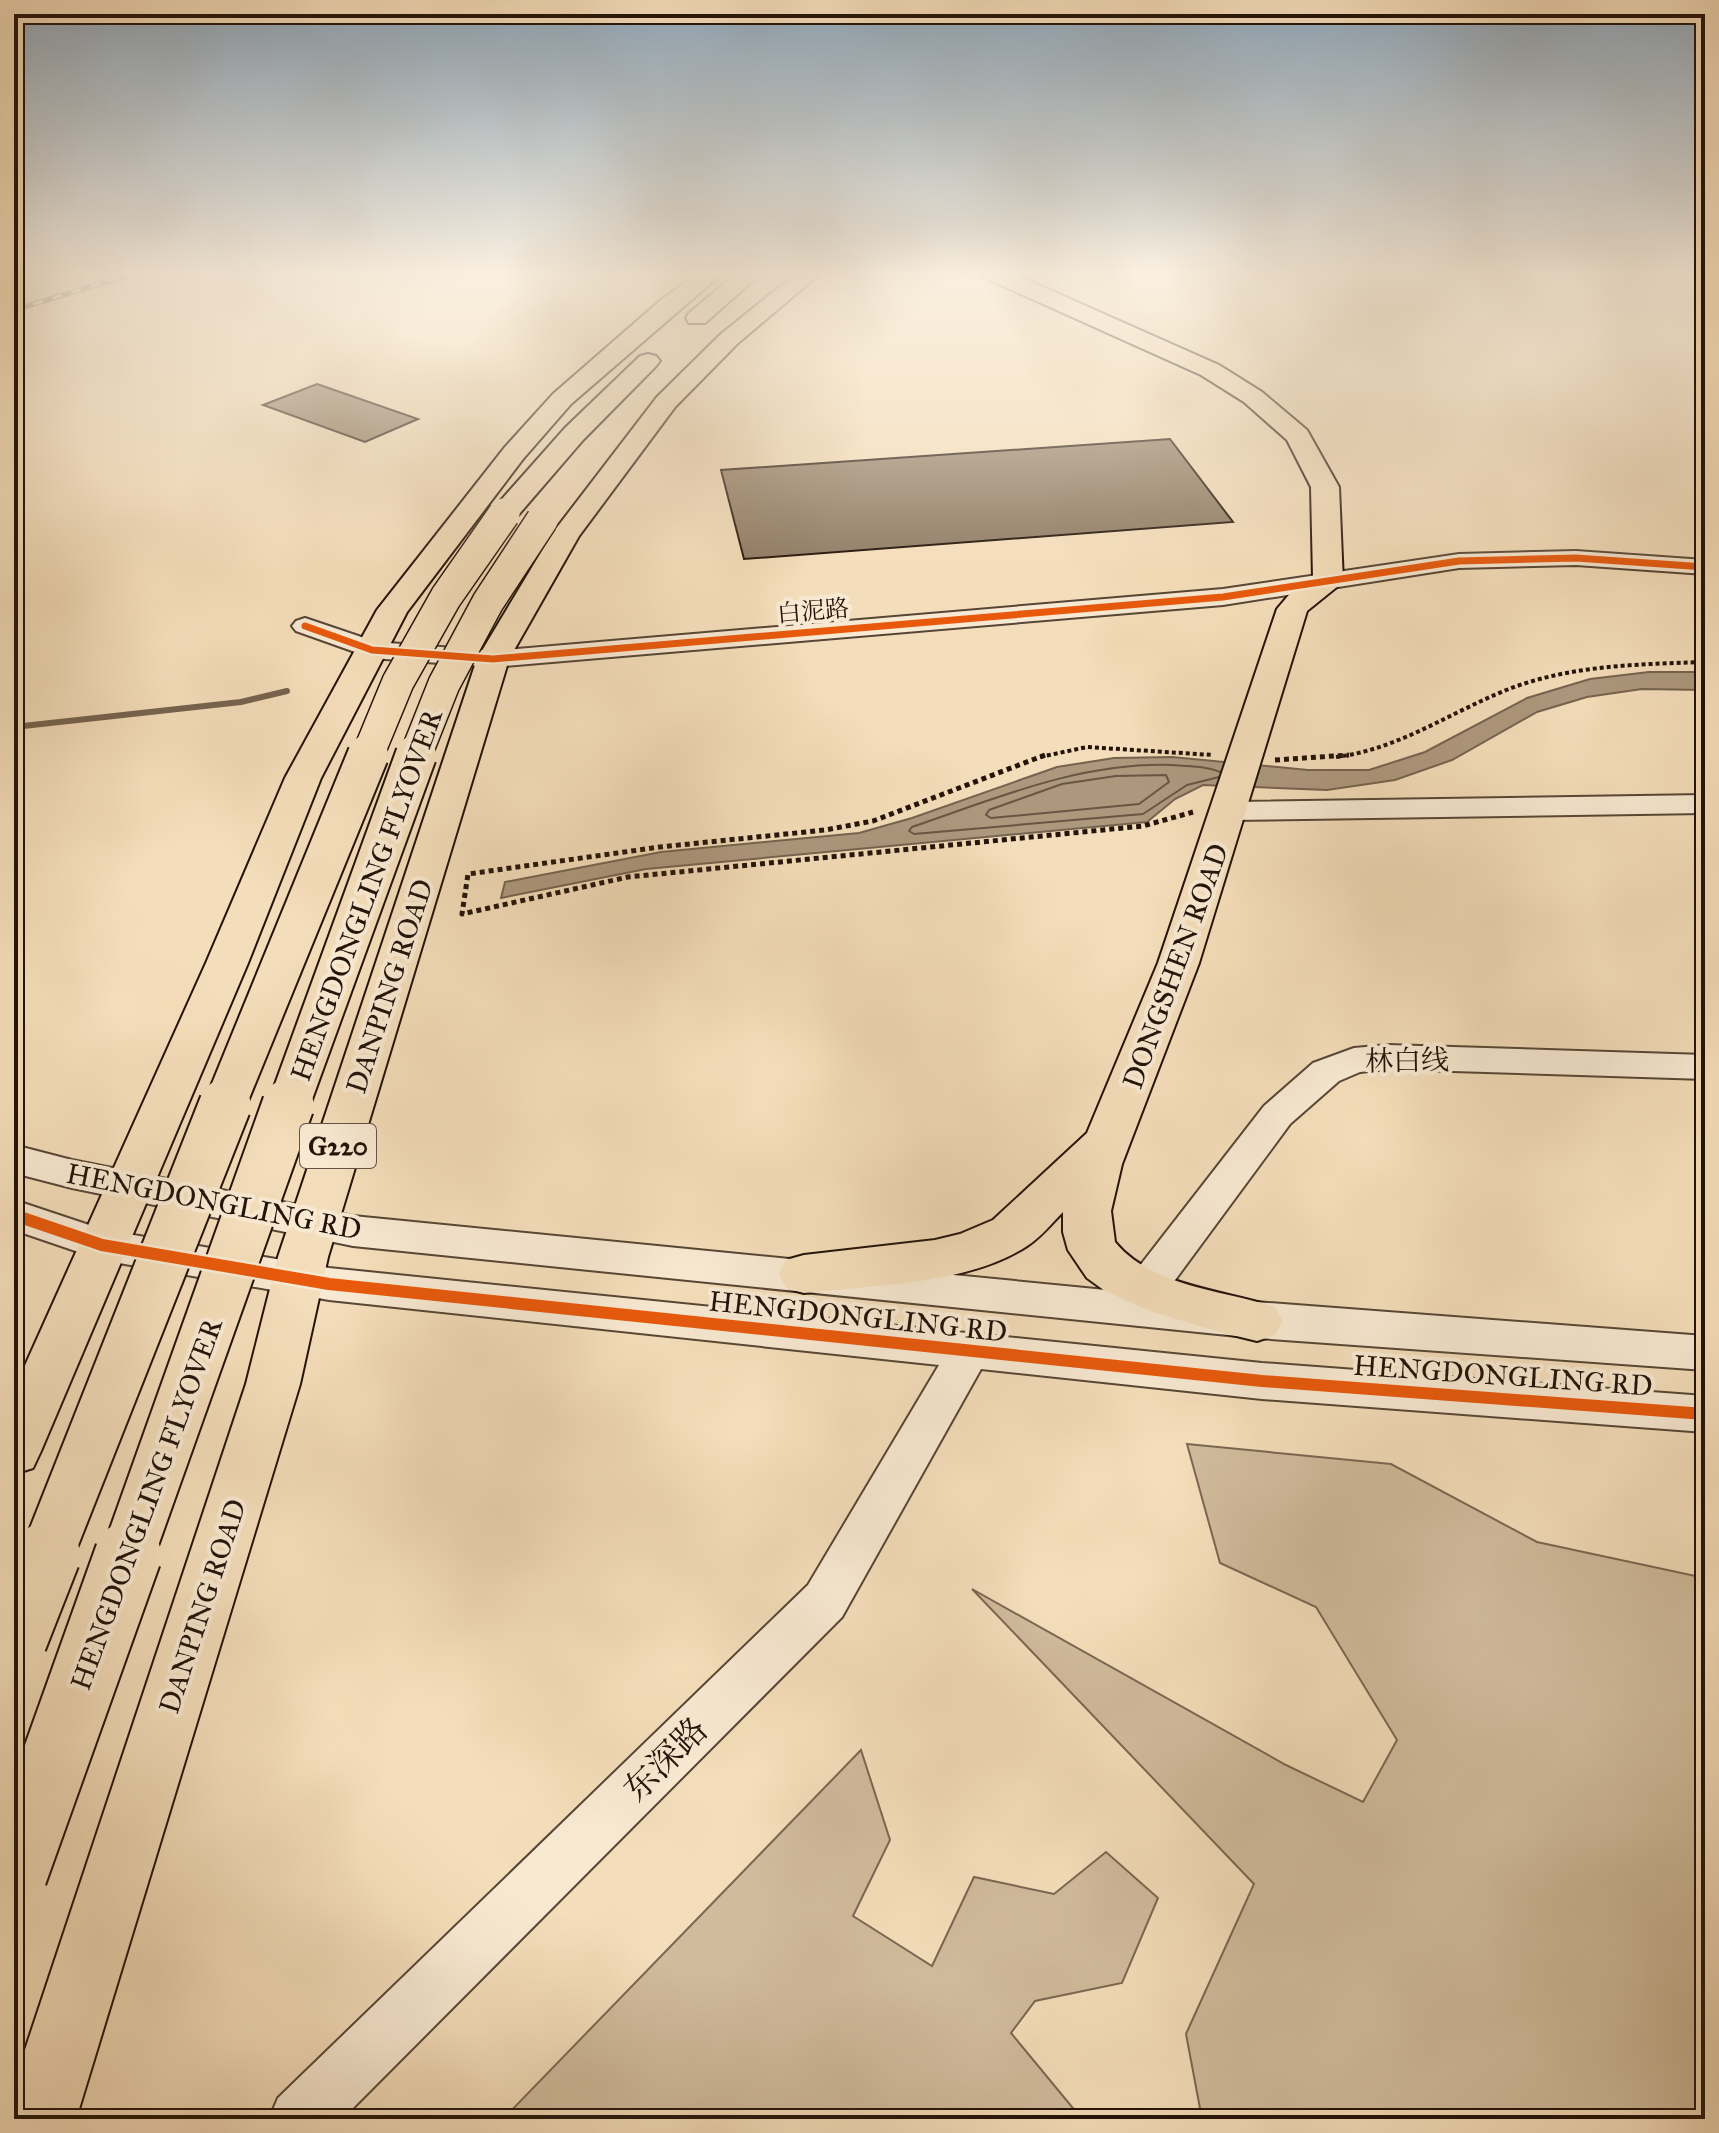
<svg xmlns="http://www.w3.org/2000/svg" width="1719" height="2133" font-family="'IM FELL Great Primer','Noto Serif SC',serif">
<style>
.green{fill:#d0bb9c;stroke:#7a6752;stroke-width:2}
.water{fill:#ad987e;stroke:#76634f;stroke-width:2}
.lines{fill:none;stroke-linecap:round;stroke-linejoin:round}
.shore{stroke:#685644;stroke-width:2}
.stream{stroke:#76634f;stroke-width:6}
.building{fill:#907c65;stroke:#231309;stroke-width:2}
.minor-casing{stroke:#574635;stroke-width:4}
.major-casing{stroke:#231309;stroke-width:4}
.highway-casing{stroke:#231309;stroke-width:4}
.path-far1{stroke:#231309;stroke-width:4;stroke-dasharray:4 3;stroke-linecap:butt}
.path{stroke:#231309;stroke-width:5;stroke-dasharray:5 4;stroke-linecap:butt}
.minor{fill:#f8e9d2;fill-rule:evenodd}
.major{fill:#f4ddba;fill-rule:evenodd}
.highway{fill:#f4ddba;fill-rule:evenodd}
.rail-casing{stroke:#231309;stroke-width:5}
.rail{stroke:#f8e9d2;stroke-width:3;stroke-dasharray:10;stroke-linecap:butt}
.highway-bridge-far3-casing{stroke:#231309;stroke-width:34;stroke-linecap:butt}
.highway-bridge-far2-casing{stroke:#231309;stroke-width:44;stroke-linecap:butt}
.highway-bridge-far1-casing{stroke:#231309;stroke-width:55;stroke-linecap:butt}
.highway-bridge-casing{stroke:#231309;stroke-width:70;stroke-linecap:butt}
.highway-bridge-far3{stroke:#f4ddba;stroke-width:31}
.highway-bridge-far2{stroke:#f4ddba;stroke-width:40}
.highway-bridge-far1{stroke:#f4ddba;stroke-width:51}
.highway-bridge{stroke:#f4ddba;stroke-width:66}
.cycleway-far1-casing{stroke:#f8e9d2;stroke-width:11}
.cycleway-casing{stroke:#f8e9d2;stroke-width:17}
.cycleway-far1{stroke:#e8590c;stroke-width:7}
.cycleway{stroke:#e8590c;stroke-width:12}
.labels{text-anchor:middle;stroke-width:8;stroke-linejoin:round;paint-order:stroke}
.far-street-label{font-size:24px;fill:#231309;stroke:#f8e9d2}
.shield{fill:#f8e9d2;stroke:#635345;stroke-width:2}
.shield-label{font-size:26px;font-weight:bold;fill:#231309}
.street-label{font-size:28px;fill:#231309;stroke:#f8e9d2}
.near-street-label{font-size:34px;fill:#231309;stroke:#f8e9d2}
</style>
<rect width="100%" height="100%" fill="#f4ddba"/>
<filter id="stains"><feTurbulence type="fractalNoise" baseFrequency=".0025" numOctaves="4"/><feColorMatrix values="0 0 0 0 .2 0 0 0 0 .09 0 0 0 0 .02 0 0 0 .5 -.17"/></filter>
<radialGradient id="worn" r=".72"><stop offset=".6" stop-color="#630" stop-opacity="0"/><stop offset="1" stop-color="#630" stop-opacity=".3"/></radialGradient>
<!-- green -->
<path class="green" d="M1187,1444L1391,1464L1537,1542L1705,1578V2119H1202L1186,2034L1254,1884L972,1589L1286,1765L1363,1802L1397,1740L1316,1607L1220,1563Z
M861,1750L890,1840L853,1916L932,1966L974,1877L1054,1894L1106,1852L1158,1898L1122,1983L1035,2001L1011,2033L1082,2119H503Z"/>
<!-- water -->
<path class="water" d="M1649,672H1705V690L1642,689L1587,697L1537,712L1452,760L1395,780L1327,790L1203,785L1175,799L1147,822L646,869L501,898L505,882L661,852L859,833L912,818L1057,767L1114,758L1172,757L1308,770H1369L1425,752L1527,698L1590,679Z"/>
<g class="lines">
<!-- shore -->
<path class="shore" d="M1166,775L1169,782L1139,804L991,818L986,815L989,810L1062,784L1116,776Z
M1219,777L1187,785L1143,814L914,834L909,831L912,827C997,798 1080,762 1172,765C1188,766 1205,766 1220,772"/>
<!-- stream -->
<path class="stream" d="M14,727L241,702L287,691"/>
</g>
<!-- building -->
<path class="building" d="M317,384L418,419L365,442L263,405Z
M1170,439L1233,522L744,559L721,470Z"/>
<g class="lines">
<!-- minor casing -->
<g class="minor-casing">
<path id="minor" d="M1576,551L1705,560V574L1576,565L1459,568L1223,605L493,667L372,658L296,631L292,626L296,621L305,618L376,642L493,651L1223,589L1459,554Z
M1705,795V813L1230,820L1219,817L1215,811L1219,805L1230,802Z
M1388,1045L1705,1055V1079L1388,1069L1360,1072L1339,1081L1290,1124L1164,1295L1705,1336V1370L1257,1338L353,1246L72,1188L14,1173V1145L72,1160L353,1216L1116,1291L1132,1276L1264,1106L1313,1063L1354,1048Z
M14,1200L104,1230L329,1268L1262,1363L1705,1396V1432L1262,1399L981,1369L842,1617L342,2119H269L278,2098L808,1585L939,1365L329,1300L102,1260L14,1230Z"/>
</g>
<!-- major casing -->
<g class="major-casing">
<path id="major" d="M978,271H1007L1219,365L1262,392L1307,430L1339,487L1343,582L1307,611L1199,963L1122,1164L1111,1211L1115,1242C1152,1287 1223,1290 1275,1307L1283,1321L1275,1335L1257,1341L1216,1331L1150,1311L1105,1291L1087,1278L1068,1250L1063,1232V1212C1052,1223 1040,1238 1027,1246C968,1285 872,1285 804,1293L786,1288L779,1274L786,1260L804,1255L935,1240L960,1234L993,1220L1087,1133L1158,963L1277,609L1293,590L1313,578L1311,487L1287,440L1244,402L1201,375L981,276Z"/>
</g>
<!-- highway casing -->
<g class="highway-casing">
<path id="highway" d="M701,271H725L571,404L523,459L407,612L321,778L248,963L41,1451L33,1468L14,1474V1390L206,963L285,778L377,610L505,447L553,394L661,300Z
M740,271H764L705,323H689L686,318L689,313Z
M799,271H823L737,344L675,407L579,536L509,659L328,1257L300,1384L76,2119H14V2083L246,1384L278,1257L477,659L552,534L657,397L721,334Z
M648,354L656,356L660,361L656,366L583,440L514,520L504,522L494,520L490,514L494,508L565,428L640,356Z"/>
</g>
<!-- path-far1 -->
<path class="path-far1" d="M1040,757L1087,747L1213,755
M1336,757C1402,749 1456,708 1517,686C1577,665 1643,664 1705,662"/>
<!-- path -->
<path class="path" d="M1045,755L873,821L825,830L660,847L468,874L462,914L628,877L1143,826L1193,812
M1275,760L1349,755"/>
<!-- minor -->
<use href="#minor" class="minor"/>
<!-- major -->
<use href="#major" class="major"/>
<!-- highway -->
<use href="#highway" class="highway"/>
<!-- rail casing -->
<g class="rail-casing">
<path id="rail" d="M14,310L142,271"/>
</g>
<!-- rail -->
<use href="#rail" class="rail"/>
<!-- highway-bridge-far3 casing -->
<g class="highway-bridge-far3-casing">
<path id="highway-bridge-far3" d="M367,757L398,682L446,597L504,514
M415,757L444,684L488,602L542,520"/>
</g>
<!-- highway-bridge-far2 casing -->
<g class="highway-bridge-far2-casing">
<path id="highway-bridge-far2" d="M224,1107L368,755
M288,1107L416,755"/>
</g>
<!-- highway-bridge-far1 casing -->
<g class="highway-bridge-far1-casing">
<path id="highway-bridge-far1" d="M46,1557L225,1105
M127,1557L288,1105"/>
</g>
<!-- highway-bridge casing -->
<g class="highway-bridge-casing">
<path id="highway-bridge" d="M14,1639L47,1555
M14,1874L128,1555"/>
</g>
<!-- highway-bridge-far3 -->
<use href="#highway-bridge-far3" class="highway-bridge-far3"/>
<!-- highway-bridge-far2 -->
<use href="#highway-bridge-far2" class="highway-bridge-far2"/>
<!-- highway-bridge-far1 -->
<use href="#highway-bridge-far1" class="highway-bridge-far1"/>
<!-- highway-bridge -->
<use href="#highway-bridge" class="highway-bridge"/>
<!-- cycleway-far1 casing -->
<g class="cycleway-far1-casing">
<path id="cycleway-far1" d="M305,626L372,650L493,659L1223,597L1459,561L1576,558L1705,567"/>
</g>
<!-- cycleway casing -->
<g class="cycleway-casing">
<path id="cycleway" d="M14,1215L102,1245L329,1284L1262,1381L1705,1414"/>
</g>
<!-- cycleway-far1 -->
<use href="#cycleway-far1" class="cycleway-far1"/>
<!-- cycleway -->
<use href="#cycleway" class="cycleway"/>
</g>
<!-- sky -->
<linearGradient id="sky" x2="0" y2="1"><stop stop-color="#90a9be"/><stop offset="0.48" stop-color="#faf0e0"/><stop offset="1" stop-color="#faf0e0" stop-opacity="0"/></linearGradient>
<rect width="1719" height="570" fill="url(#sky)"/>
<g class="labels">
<!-- far-street labels -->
<g class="far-street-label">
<text transform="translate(813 611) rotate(-5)" y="8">白泥路</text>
</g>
<!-- shield labels -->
<rect class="shield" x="300" y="1124" width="76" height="44" rx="6"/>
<g class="shield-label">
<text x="338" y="1155">G220</text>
</g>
<!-- street labels -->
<g class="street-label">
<text transform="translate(366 895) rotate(-70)" y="10">HENGDONGLING FLYOVER</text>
<text transform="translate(1175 966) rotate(-70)" y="10">DONGSHEN ROAD</text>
<text transform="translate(389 986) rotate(-72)" y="10">DANPING ROAD</text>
<text transform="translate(1407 1060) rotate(-1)" y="10">林白线</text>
<text transform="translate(214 1201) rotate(11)" y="10">HENGDONGLING RD</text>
<text transform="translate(858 1316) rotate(6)" y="10">HENGDONGLING RD</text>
<text transform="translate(1503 1375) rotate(4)" y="10">HENGDONGLING RD</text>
<text transform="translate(146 1504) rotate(-70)" y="10">HENGDONGLING FLYOVER</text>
<text transform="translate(202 1606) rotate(-72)" y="10">DANPING ROAD</text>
</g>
<!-- near-street labels -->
<g class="near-street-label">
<text transform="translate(665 1759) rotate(-45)" y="12">东深路</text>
</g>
</g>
<!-- margin -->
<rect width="1719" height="2133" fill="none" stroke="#f4ddba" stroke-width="48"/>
<rect x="16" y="16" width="1687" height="2101" fill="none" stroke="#231309" stroke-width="4"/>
<rect x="24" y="24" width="1671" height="2085" fill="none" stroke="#231309" stroke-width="2"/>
<rect width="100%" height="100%" filter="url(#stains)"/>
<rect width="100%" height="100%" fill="url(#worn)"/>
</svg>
